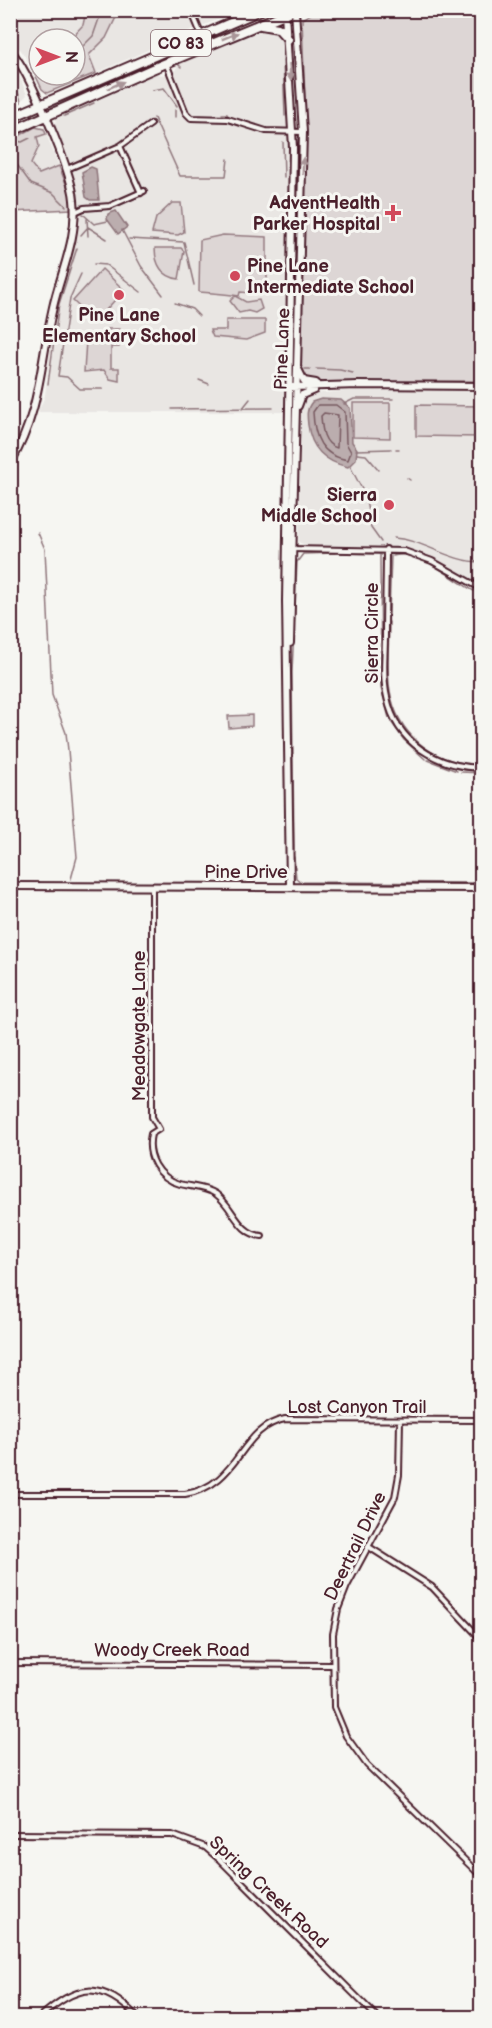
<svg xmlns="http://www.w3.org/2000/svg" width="492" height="2028" font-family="'Balsamiq Sans',sans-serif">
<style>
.built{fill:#e9e6e3}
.green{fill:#ddd6d5;stroke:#947a80;stroke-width:1.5}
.water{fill:#bbadae;stroke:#8e747a;stroke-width:1.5}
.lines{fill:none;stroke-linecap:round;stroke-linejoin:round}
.shore{stroke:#77585f;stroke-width:1.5}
.stream{stroke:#8e747a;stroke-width:1.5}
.street-casing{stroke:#4a1f2b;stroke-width:8}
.secondary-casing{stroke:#4a1f2b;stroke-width:10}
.highway-casing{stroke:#4a1f2b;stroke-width:12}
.street{stroke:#f6f6f2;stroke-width:4}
.secondary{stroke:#f6f6f2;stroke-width:6}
.highway{stroke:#f6f6f2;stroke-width:8}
.oneway{fill:#a99598}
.poi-dot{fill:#d1495b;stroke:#f6f6f2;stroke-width:2}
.labels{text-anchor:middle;stroke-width:6;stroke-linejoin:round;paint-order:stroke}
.shield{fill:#f6f6f2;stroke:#7e6067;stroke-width:1.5}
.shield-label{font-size:16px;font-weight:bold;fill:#4a1f2b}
.poi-label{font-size:18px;font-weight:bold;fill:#4a1f2b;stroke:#f6f6f2;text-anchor:end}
.street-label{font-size:18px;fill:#4a1f2b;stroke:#f6f6f2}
</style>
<rect width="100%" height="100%" fill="#f6f6f2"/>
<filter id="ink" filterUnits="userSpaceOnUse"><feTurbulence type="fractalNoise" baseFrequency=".0167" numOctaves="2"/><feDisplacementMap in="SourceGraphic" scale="12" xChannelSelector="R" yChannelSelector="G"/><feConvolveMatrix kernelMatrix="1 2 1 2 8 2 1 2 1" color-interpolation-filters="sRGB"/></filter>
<g filter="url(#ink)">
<!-- built -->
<path class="built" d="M86,10L82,26L70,39H39V63L32,68L21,50L11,42L10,11Z
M119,11H188L194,26L191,31L96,73L89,55L106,38Z
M194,11H242L204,25L200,23Z
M267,28H273L285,40L290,150L285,350L287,412H38L45,396L54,319L77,234L79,211L70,161L55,125L56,119L155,74L166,75L174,72L179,64Z
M10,65L19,75L27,95L20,102L21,106L11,112Z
M46,134L59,166L38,174L30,161L38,149L37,137Z
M355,390L481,391V586L431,557L413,551L389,546H306L299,542V410L306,397L312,394Z"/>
<!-- green -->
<path class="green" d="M317,10L481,11V381L314,382L305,379L300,371L306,128L302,19Z
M86,11H119L106,38L89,55L96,73L47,93L42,89L32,68L39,63V75H75V39H70L83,25Z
M35,127L44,129L46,134L37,137L39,146L31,164L39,174L59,166L70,194L72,209L11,212L10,141Z
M172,203H181L184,232L178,235L152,233L156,218Z
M223,235L267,237V294L240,292L239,296C227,294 213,293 199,292L200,240Z
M155,248H181L184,251L179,279C162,277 155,264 155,248Z
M102,269L124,290L95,322L73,301Z
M235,296L246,302L259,300L262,309L255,313L248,311L239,313L230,301Z
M226,320H265V333L246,340L213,337L210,330H226Z
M108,329H119V347H111V368H119V381L110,379L104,370L84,372L86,340L108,334Z
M353,403H390V438L353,437Z
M416,405L481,406V437L416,436Z
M252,715V726L229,728L228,716Z"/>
<!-- water -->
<path class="water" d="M91,167L96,169L99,200H90L86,197L82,172Z
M116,211L127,227L118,234L107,219L108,214Z
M321,399L341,400L350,408L352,442L357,449L356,459L348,467C325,462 311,449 308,425C307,416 306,409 312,402Z"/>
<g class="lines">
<!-- shore -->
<path class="shore" d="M318,405H336L345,412L346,443L351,452L348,460C321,456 314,437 313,412Z
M324,413L338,415L337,448C323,444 322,429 321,416Z"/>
<!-- stream -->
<path class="stream" d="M75,54L93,36L102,10
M283,60L285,116
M178,64L181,67
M39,76V75
M152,90L164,88L177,106
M18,93L21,101
M10,109L21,102
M222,114H227L230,119
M64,116L94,103
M175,117V110
M154,118L180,176H226L228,159
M17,141L22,142L30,138
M283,142L284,177
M10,146L14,140
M10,155L31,184L53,193L66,206
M83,214L94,224L108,221
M87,219L88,236
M122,230L141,266L163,295
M81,235L88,227L107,239
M129,239L184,242L194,285
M94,264L106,265L141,292
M81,274L70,298L58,376L67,377L80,389H103
M175,303L192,309L199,316
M305,369H310
M316,369L340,370L353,373
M199,380L209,384
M48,384L59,304L77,248
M344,404L354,399H393
M172,409L273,408
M242,409L250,399
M396,449H399
M356,450L391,449
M357,454L366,455L379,470
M350,466L365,495L371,528L381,542
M407,478L410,480
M38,533L45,549L52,695L66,733L68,750L77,857L71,879
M394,538C425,540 448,562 482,562
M342,553L380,554
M380,555L381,688L389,718
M393,556C419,549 452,579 474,591
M389,615L391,556
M389,622C389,644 386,669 390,691C397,734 432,762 474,764
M392,723L404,740L425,759
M428,760L457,771
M461,772L482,773
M294,851L292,672L297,562L303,554L335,553
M294,857L296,878L301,882L482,883"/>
<!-- street casing -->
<g class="street-casing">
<path id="street" d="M191,10L201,34
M166,63L186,113L191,118L228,119L266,131L303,132
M120,146L141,193
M67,169L120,146L151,124
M75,212L84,208L110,206L144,191
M290,549L404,551L432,561L482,589
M386,549C386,578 385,607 385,637C385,656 382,677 387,697C396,743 437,767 482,768
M152,887V1117L159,1129L151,1134C146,1156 158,1178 180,1184C192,1187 206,1187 216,1194C233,1206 238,1234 262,1236
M400,1420L399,1475L395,1497L347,1586L338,1609L333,1634L334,1707L346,1736L367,1765L482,1877
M10,1494H185C241,1485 238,1428 285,1419L482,1420
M369,1547L432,1587L482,1640
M10,1663L332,1665
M10,1834L172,1835L205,1847L219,1859L378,2018
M39,2018C77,1984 101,1979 138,2018"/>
</g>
<!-- secondary casing -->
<g class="secondary-casing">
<path id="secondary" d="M285,12L293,148L286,601L290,887
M10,50C29,70 72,172 74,200C78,237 61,272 53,307C40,363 41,412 10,464
M298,369L304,381L316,383
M293,387L358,385L482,386
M298,406L302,395L314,390
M290,643L303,132L295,10
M10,886L482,888"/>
</g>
<!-- highway casing -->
<g class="highway-casing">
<path id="highway" d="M261,25L278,28L288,39
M10,118L261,10
M10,132L152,69L294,10"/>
</g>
<!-- street -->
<use href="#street" class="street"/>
<!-- secondary -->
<use href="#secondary" class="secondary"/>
<!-- highway -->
<use href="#highway" class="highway"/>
</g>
<!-- one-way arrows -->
<defs><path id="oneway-solid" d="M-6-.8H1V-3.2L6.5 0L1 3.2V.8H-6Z" transform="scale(1.5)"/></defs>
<g class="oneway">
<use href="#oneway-solid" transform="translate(230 36) rotate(-22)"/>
<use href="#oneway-solid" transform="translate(290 72) rotate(86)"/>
<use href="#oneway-solid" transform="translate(116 85) rotate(-24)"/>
<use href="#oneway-solid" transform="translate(303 166) rotate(-88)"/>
</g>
</g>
<!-- markers -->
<g class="poi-dot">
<path d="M390 204h6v6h6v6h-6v6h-6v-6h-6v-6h6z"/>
<circle cx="235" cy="276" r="6"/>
<circle cx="119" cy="295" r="6"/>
<circle cx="389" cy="505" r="6"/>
</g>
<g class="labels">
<!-- shield labels -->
<rect class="shield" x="151" y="30" width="60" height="26" rx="4.5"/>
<g class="shield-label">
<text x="181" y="49">CO 83</text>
</g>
<!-- poi labels -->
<g class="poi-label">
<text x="380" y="209">AdventHealth<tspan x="380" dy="21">Parker Hospital</tspan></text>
<text x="247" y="272" text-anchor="start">Pine Lane<tspan x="247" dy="21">Intermediate School</tspan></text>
<text x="119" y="321" text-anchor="middle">Pine Lane<tspan x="119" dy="21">Elementary School</tspan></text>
<text x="377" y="501">Sierra<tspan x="377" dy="21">Middle School</tspan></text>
</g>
<!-- street labels -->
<g class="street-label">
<text transform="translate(282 349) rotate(-88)" y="6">Pine Lane</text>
<text transform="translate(372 633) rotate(-90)" y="6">Sierra Circle</text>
<text x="246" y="878">Pine Drive</text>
<text transform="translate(139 1026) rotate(-90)" y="6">Meadowgate Lane</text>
<text x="357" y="1413">Lost Canyon Trail</text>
<text transform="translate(355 1546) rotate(-64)" y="6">Deertrail Drive</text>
<text x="172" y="1656">Woody Creek Road</text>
<text transform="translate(269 1892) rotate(43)" y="6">Spring Creek Road</text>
</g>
</g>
<!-- margin -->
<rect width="492" height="2028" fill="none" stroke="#f6f6f2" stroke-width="36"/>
<rect x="18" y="18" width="456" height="1992" fill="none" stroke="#4a1f2b" stroke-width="2" filter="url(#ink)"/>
<!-- north arrow -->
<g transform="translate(57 57) rotate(90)"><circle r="28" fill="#f6f6f2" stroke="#b1a0a2" stroke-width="1.5"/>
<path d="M0-4.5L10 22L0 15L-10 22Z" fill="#d1495b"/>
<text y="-9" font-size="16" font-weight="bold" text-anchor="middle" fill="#4a1f2b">N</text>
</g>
</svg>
